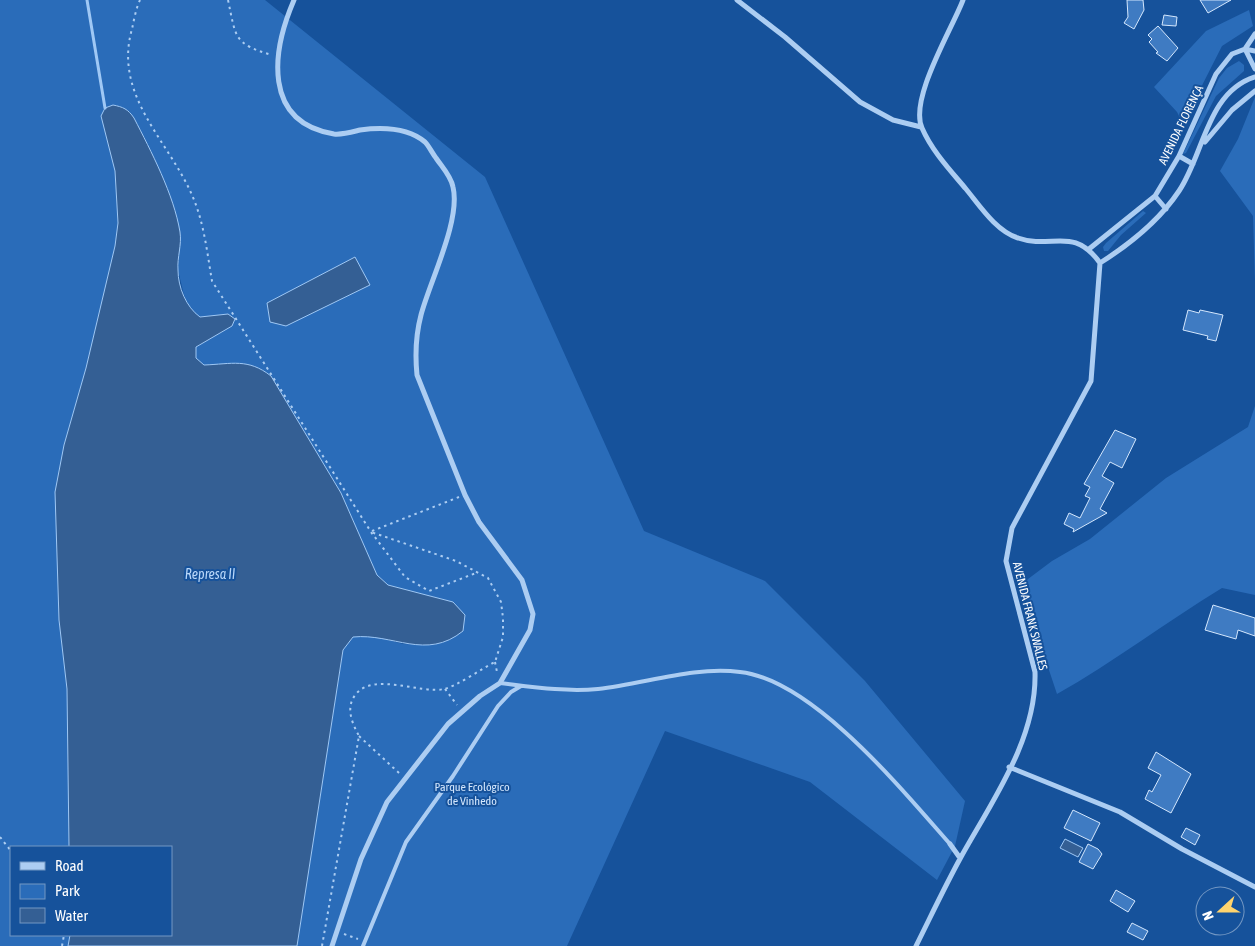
<svg xmlns="http://www.w3.org/2000/svg" width="1255" height="946" font-family="'Asap Condensed',sans-serif">
<style>
.green{fill:#2a6cb9}
.water{fill:#345f94;stroke:#9fc8f5}
.lines{fill:none;stroke-linecap:round;stroke-linejoin:round}
.stream{stroke:#9fc8f5;stroke-width:3}
.building{fill:#3f7bc2;stroke:#d4e7fd}
.path{stroke:#accdf2;stroke-width:2;stroke-dasharray:2.5 4;stroke-linecap:butt}
.service{stroke:#accdf2;stroke-width:4}
.minor{stroke:#accdf2;stroke-width:5}
.labels{text-anchor:middle;stroke-width:4;stroke-linejoin:round;paint-order:stroke}
.street-label{font-size:12px;fill:#fff;stroke:#16529b}
.park-label{font-size:12px;fill:#d4e7fd;stroke:#16529b}
.water-label{font-size:14px;font-style:italic;fill:#b9d7f9;stroke:#16529b}
</style>
<rect width="100%" height="100%" fill="#16529b"/>
<!-- green -->
<path class="green" d="M0,0H265L485,177L644,531L765,581L865,681L965,801L955,846L937,880L810,782L665,731L567,946H297L343,650L353,637L370,635L403,644L435,645L453,602L388,585L377,575L341,493L271,376C248,359 232,364 204,365L196,358V347L232,326L228,314L200,317L190,310L184,295L178,270L180,232L173,208L146,141L129,111L102,116L115,171L118,223L114,255L86,368L64,445L59,620L67,689L69,847H11V935H70L68,946H0Z
M1249,10L1253,26L1222,46L1184,121L1181,120L1177,112L1154,87L1206,31Z
M1239,61L1244,65V71L1216,96L1186,153L1183,154L1219,78L1227,68Z
M1255,97V281L1253,216L1220,171L1238,139Z
M1143,211L1146,213L1121,235L1108,251H1104L1103,247L1106,243Z
M1255,406V595L1222,588C1166,622 1114,662 1057,694L1029,610L1024,582L1052,561L1090,539L1166,478L1248,427Z"/>
<!-- water -->
<path class="water" d="M113,105C123,107 128,109 134,118C151,151 174,195 180,232C182,245 177,257 178,270C178,287 186,307 200,317L228,314L235,319L232,326L196,347V358L204,365C232,364 248,358 271,376L341,493L377,575L388,585L453,602L465,615L463,631C426,661 393,633 353,637L343,650L297,946H68L70,935H171V847H69L67,689L59,620L55,492L64,445L86,368L115,246L118,223L115,171L101,116L105,108Z
M355,257L370,285L286,326L270,322L267,303Z
M1065,839L1083,848L1078,857L1060,848Z"/>
<g class="lines">
<!-- stream -->
<path class="stream" d="M87,0L105,108"/>
</g>
<!-- building -->
<path class="building" d="M1127,0H1143L1144,10L1134,29L1124,23L1128,17Z
M1200,0H1231L1208,13Z
M1164,15L1177,17L1176,26L1162,25Z
M1158,26L1178,48L1167,61L1156,53L1158,52L1149,42L1152,39L1148,35Z
M1188,310L1199,313L1200,310L1223,315L1216,341L1207,339L1208,336L1183,330Z
M1115,430L1136,439L1122,468L1110,462L1102,476L1114,483L1100,509L1107,513L1073,532L1074,529L1064,524L1069,513L1080,518L1090,498L1085,496L1090,487L1084,484Z
M1213,605L1255,618V636L1238,630L1236,639L1205,630Z
M1156,752L1191,774L1171,813L1145,799L1149,790L1152,792L1161,775L1148,768Z
M1073,810L1100,823L1091,841L1064,828Z
M1186,828L1200,835L1195,845L1181,837Z
M1088,844L1098,849L1102,854L1093,869L1079,862Z
M1116,890L1135,901L1128,912L1110,901Z
M1132,923L1148,931L1143,940L1127,932Z"/>
<g class="lines">
<!-- path -->
<path class="path" d="M140,0C136,8 134,20 132,29C113,95 168,140 192,195C204,222 207,252 212,281L371,532L405,577L429,591L476,573
M228,0C236,37 233,44 272,55
M372,531L459,497
M495,662L497,672
M445,689L457,705
M359,736L399,773
M0,837L11,851
M344,934L358,939
M62,946L64,935
M322,946L359,736C352,723 345,707 356,694C374,672 420,694 444,689C455,687 483,668 495,662L503,637V618L501,602L488,578L456,561L371,532"/>
<!-- service -->
<path class="service" d="M500,683C533,687 565,692 598,689C645,684 693,666 740,672C813,680 903,791 950,844
M363,946L406,842L453,776L498,706L511,692L521,686"/>
<!-- minor -->
<path class="minor" d="M294,0C272,51 262,122 334,134C342,135 352,132 360,130C382,127 407,127 425,142C429,146 432,153 436,158C442,167 451,176 453,187C461,220 430,281 421,315C416,334 415,355 417,375L465,495L479,522L522,580L533,614L530,630L500,683L480,696L448,724L387,802L361,859L332,946
M737,0L785,37L860,102L893,120L921,127
M963,0C952,29 909,99 922,128C932,151 950,170 966,189C980,206 996,231 1018,238C1052,250 1073,225 1100,263
M1245,49L1255,69
M1245,49L1255,51
M1205,142L1232,110L1255,91
M1179,156L1193,164
M1155,196L1166,209
M1089,249L1155,196L1179,156L1216,74L1232,54L1245,49L1255,34
M1100,263C1130,244 1159,221 1179,191C1204,154 1207,92 1255,77
M1009,767L1120,812L1182,849L1255,887
M950,844L960,858
M916,946C931,916 945,886 961,857C992,801 1037,739 1035,672L1006,561L1012,528L1091,381L1100,263"/>
</g>
<g class="labels">
<!-- street labels -->
<g class="street-label">
<text transform="translate(1181 125) rotate(-64)" y="4">AVENIDA FLORENÇA</text>
<text transform="translate(1030 616) rotate(76)" y="4">AVENIDA FRANK SWALLES</text>
</g>
<!-- park labels -->
<g class="park-label">
<text x="472" y="791">Parque Ecológico<tspan x="472" dy="14">de Vinhedo</tspan></text>
</g>
<!-- water labels -->
<g class="water-label">
<text x="210" y="579">Represa II</text>
</g>
</g>
<!-- legend -->
<rect x="10" y="846" width="162" height="90" fill="#16529b" stroke="#7397c3"/>
<rect x="20" y="862" width="25" height="8" fill="#accdf2" stroke="#7397c3"/>
<text x="55" y="871" font-size="15" fill="#ffffff">Road</text>
<rect x="20" y="884" width="25" height="15" fill="#2a6cb9" stroke="#7397c3"/>
<text x="55" y="896" font-size="15" fill="#ffffff">Park</text>
<rect x="20" y="908" width="25" height="15" fill="#345f94" stroke="#7397c3"/>
<text x="55" y="921" font-size="15" fill="#ffffff">Water</text>
<!-- north arrow -->
<g transform="translate(1220 911) rotate(249)"><circle r="24" fill="#16529b" stroke="#7397c3"/>
<path d="M0-4L9 19L0 12L-9 19Z" fill="#ffd46e"/>
<text y="-8" font-size="14" font-weight="bold" text-anchor="middle" fill="#ffffff">N</text>
</g>
</svg>
